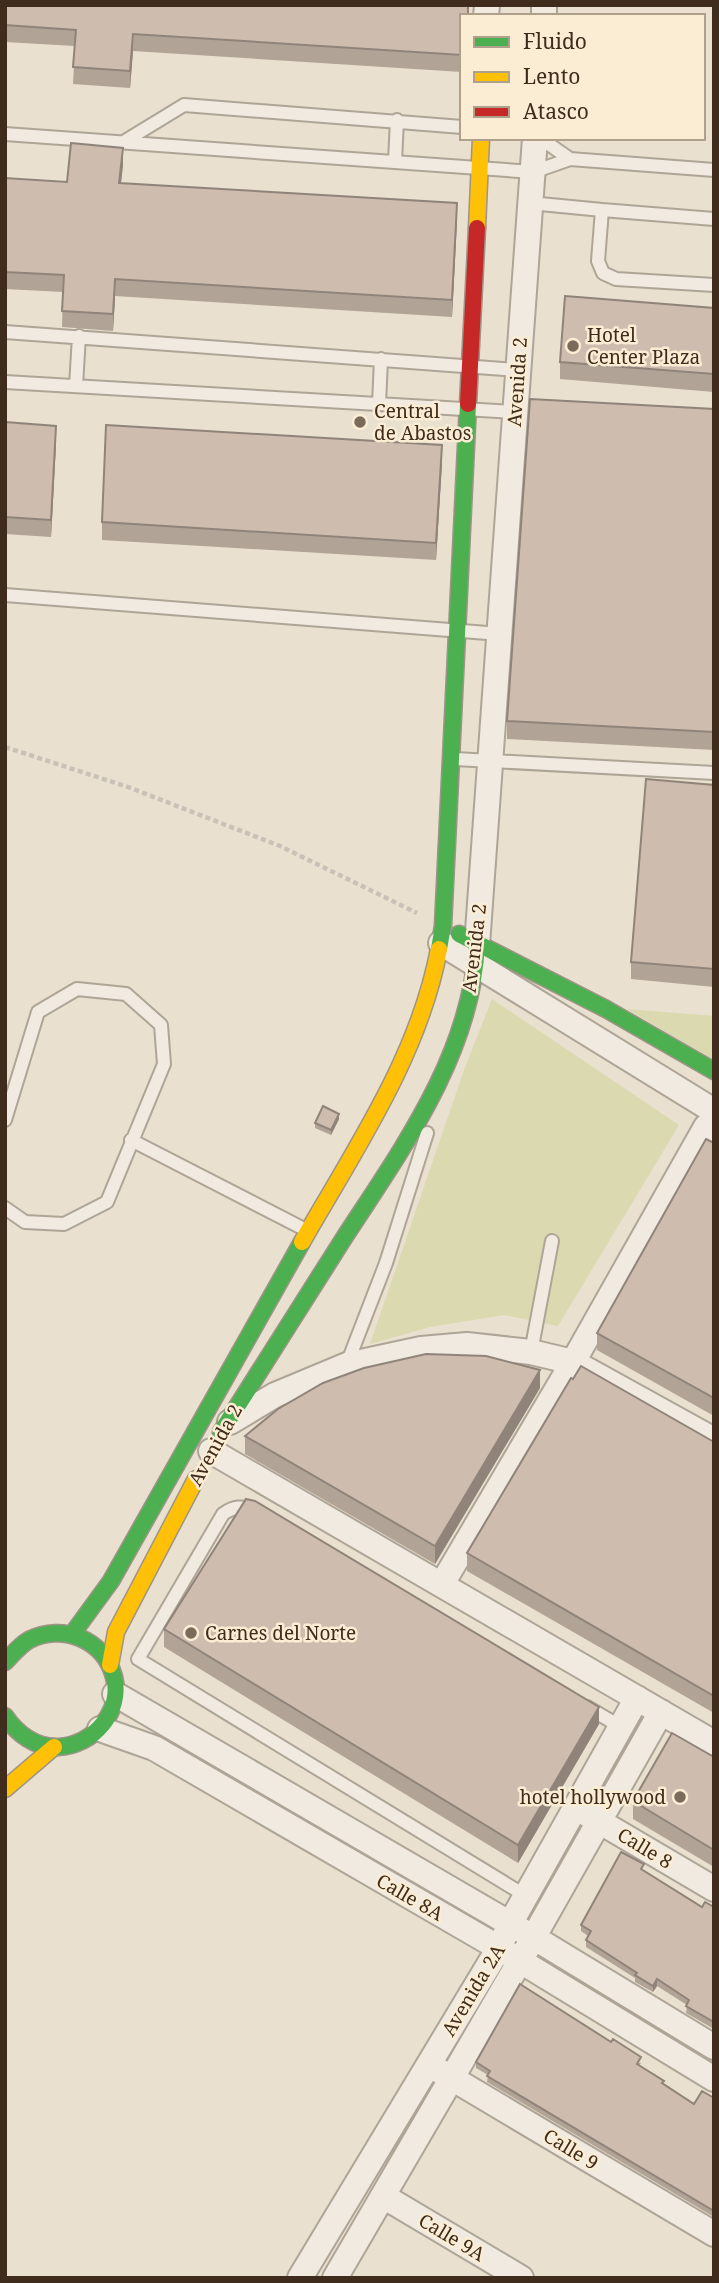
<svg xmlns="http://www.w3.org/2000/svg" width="719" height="2283" font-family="'Noto Serif',serif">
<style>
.green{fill:#dbd9b0}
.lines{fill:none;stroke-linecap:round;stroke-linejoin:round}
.lane-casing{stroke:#aea597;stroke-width:16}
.street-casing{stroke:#aea597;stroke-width:28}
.fast-casing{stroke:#9e9488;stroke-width:19}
.slow-casing{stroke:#9e9488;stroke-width:19}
.jam-casing{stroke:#9e9488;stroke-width:19}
.path{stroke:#c9c1b7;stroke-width:4.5;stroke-dasharray:5 3.5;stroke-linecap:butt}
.lane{stroke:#f0eae1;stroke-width:12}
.street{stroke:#f0eae1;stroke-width:24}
.fast{stroke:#4caf50;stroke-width:16}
.slow{stroke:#ffc107;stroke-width:16}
.jam{stroke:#c62828;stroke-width:16}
.wall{fill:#b1a396}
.shaded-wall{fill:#90847a}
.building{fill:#cebdaf;stroke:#90847a;stroke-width:2}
.poi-dot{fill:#7a6b5b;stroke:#faedd4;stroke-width:2.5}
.labels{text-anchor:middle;stroke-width:5;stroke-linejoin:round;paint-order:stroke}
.poi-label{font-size:19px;fill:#3f2c1d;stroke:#faedd4;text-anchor:start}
.street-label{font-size:19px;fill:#3f2c1d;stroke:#faedd4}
</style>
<rect width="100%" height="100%" fill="#e9e0cf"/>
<!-- green -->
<path class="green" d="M492,999L679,1125L558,1326L504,1315L430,1327L370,1344L464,1070Z
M627,1009L714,1016V1060Z"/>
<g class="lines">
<!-- lane casing -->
<g class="lane-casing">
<path id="lane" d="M5,134L533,172L570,159L714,170
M540,138L570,159
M125,141L184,105L462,127
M395,161L397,120
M530,203L602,210L598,261L603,273L616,279L714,285
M602,210L714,219
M5,332L518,370
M5,382L515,412
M76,386L79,336
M379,404L381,359
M5,595L500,634
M455,759L714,773
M5,1120L38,1012L77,989L126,994L161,1025L164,1064L107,1202L64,1224L25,1222L5,1208
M131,1140L308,1231
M531,1352L552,1241
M347,1364L386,1263L427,1133
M256,1510C242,1506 234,1506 223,1514L138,1659L526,1896
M587,1707L621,1727"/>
</g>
<!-- street casing -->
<g class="street-casing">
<path id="street" d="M486,16L487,5
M544,16V5
M441,943L714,1111
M477,945L535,138
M230,1422L275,1395L347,1365L421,1349L467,1345L531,1352L573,1362L714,1440
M211,1451L714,1743
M442,1584L573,1362L706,1127L714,1131
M115,1694L533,1937L714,2047
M100,1729L154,1748L499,1948L714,2079
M585,1813L714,1889
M438,2070L714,2234
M383,2196L521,2278
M300,2278L499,1948L510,1924L637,1698
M335,2278L520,1961L661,1712"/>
</g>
<!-- fast casing -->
<g class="fast-casing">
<path id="fast" d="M459,934L606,1009L714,1071
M439,949L443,926L468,404
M221,1432C262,1367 303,1303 344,1238C402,1149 471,1055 477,945
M73,1633L111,1581L302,1242
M5,1662C12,1655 20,1645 29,1640C62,1623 104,1639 114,1677C123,1711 93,1746 58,1747C36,1748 17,1734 5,1716"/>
</g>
<!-- slow casing -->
<g class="slow-casing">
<path id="slow" d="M477,228L481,138
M302,1242C355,1149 419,1056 439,949
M110,1665L116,1632L196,1479
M5,1789L54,1747"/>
</g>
<!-- jam casing -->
<g class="jam-casing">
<path id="jam" d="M468,404L477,228"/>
</g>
<!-- path -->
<path class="path" d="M5,747L128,787L280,846L417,913"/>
<!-- lane -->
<use href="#lane" class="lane"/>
<!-- street -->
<use href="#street" class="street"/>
<!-- fast -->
<use href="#fast" class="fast"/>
<!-- slow -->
<use href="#slow" class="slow"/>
<!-- jam -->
<use href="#jam" class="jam"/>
</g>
<!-- wall -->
<path class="wall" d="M5,5H469V16H462V72L133,51L130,88L73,84L75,46L5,42Z
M123,165L121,183L457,220L452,317L115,296L113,331L62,327L63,292L5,289V178L67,182Z
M714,308V392L560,379V362Z
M714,409V750L507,739V721Z
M5,422L56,443L51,537L5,534Z
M442,463L436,560L102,540V522Z
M714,785V987L631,979V962Z
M339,1119L331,1135L315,1128V1123Z
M714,1143V1416L597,1350V1333Z
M540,1388L435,1564L245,1454V1436Z
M714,1442V1713L467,1571V1553Z
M164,1629L599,1724L518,1863L164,1647Z
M714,1757V1867L633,1819V1801Z
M644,1870L702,1907H714V2029L686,2013L687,2005L657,1986L653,1992L635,1982V1978L586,1947V1940L588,1936L581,1931V1925Z
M476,2062L641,2063L639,2066L664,2084L694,2104L714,2098V2217L487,2082L488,2075L476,2068Z"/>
<!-- shaded-wall -->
<path class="shaded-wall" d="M133,34V51L130,88V71Z
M123,148V165L119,200V183Z
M457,203V220L452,317V300Z
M115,279V296L113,331V314Z
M56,426V443L51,537V520Z
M442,445V463L436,560V543Z
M339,1114V1119L331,1135V1130Z
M540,1370V1388L435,1564V1546Z
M599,1707V1724L518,1863V1845Z
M657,1979V1986L653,1992V1986Z"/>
<!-- building -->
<path class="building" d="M5,5H468V16H462V55L133,34L130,71L73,67L76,30L5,25Z
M71,143L123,148L119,183L457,203L452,300L115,279L113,314L62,311L64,275L5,272V178L67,182Z
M565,296L714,308V374L560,362Z
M530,399L714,409V732L507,721Z
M5,422L56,426L51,520L5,517Z
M106,425L442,445L436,543L102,522Z
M646,779L714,785V969L631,962Z
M323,1106L339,1114L331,1130L315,1123Z
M706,1139L714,1143V1398L597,1333Z
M426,1354L486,1356L540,1370L435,1546L245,1436L278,1409L323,1383L364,1368Z
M581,1366L714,1442V1696L467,1553L571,1378L573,1379Z
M246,1499L255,1501L599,1707L518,1845L164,1629Z
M672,1733L714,1757V1850L633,1801Z
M621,1852L644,1864L641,1869L702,1907L705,1902L714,1907V2022L686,2006L689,2000L657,1979L653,1986L635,1975L637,1973L586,1940L591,1931L581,1925Z
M520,1984L611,2042L613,2039L641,2057L637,2064L664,2081L662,2083L694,2104L702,2091L714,2098V2211L487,2076L490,2071L476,2062Z"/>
<!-- markers -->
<g class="poi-dot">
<circle cx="573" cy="346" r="7"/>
<circle cx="360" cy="422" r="7"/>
<circle cx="191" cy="1633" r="7"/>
<circle cx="680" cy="1797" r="7"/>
</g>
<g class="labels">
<!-- poi labels -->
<g class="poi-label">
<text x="587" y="342">Hotel<tspan x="587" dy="22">Center Plaza</tspan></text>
<text x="374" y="418">Central<tspan x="374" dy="22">de Abastos</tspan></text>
<text x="205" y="1640">Carnes del Norte</text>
<text x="666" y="1804" text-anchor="end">hotel hollywood</text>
</g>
<!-- street labels -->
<g class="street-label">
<text transform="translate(517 382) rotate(-86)" y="7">Avenida 2</text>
<text transform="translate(474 948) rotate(-83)" y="7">Avenida 2</text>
<text transform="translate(215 1445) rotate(-61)" y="7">Avenida 2</text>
<text transform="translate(645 1848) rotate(31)" y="7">Calle 8</text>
<text transform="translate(410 1897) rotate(30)" y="7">Calle 8A</text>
<text transform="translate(473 1990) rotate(-59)" y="7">Avenida 2A</text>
<text transform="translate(571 2149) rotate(31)" y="7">Calle 9</text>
<text transform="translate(452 2237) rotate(31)" y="7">Calle 9A</text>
</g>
</g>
<!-- border -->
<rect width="719" height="2283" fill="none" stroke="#3f2c1d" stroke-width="14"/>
<!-- legend -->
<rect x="460" y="14" width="245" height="126" fill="#faedd4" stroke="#afa08b" stroke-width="2"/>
<rect x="474" y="37" width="35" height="10" fill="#4caf50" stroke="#afa08b" stroke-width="2"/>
<text x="523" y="49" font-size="21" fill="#3f2c1d">Fluido</text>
<rect x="474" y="72" width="35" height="10" fill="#ffc107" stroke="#afa08b" stroke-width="2"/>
<text x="523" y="84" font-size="21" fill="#3f2c1d">Lento</text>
<rect x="474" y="107" width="35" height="10" fill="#c62828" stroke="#afa08b" stroke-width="2"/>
<text x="523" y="119" font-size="21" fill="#3f2c1d">Atasco</text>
</svg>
